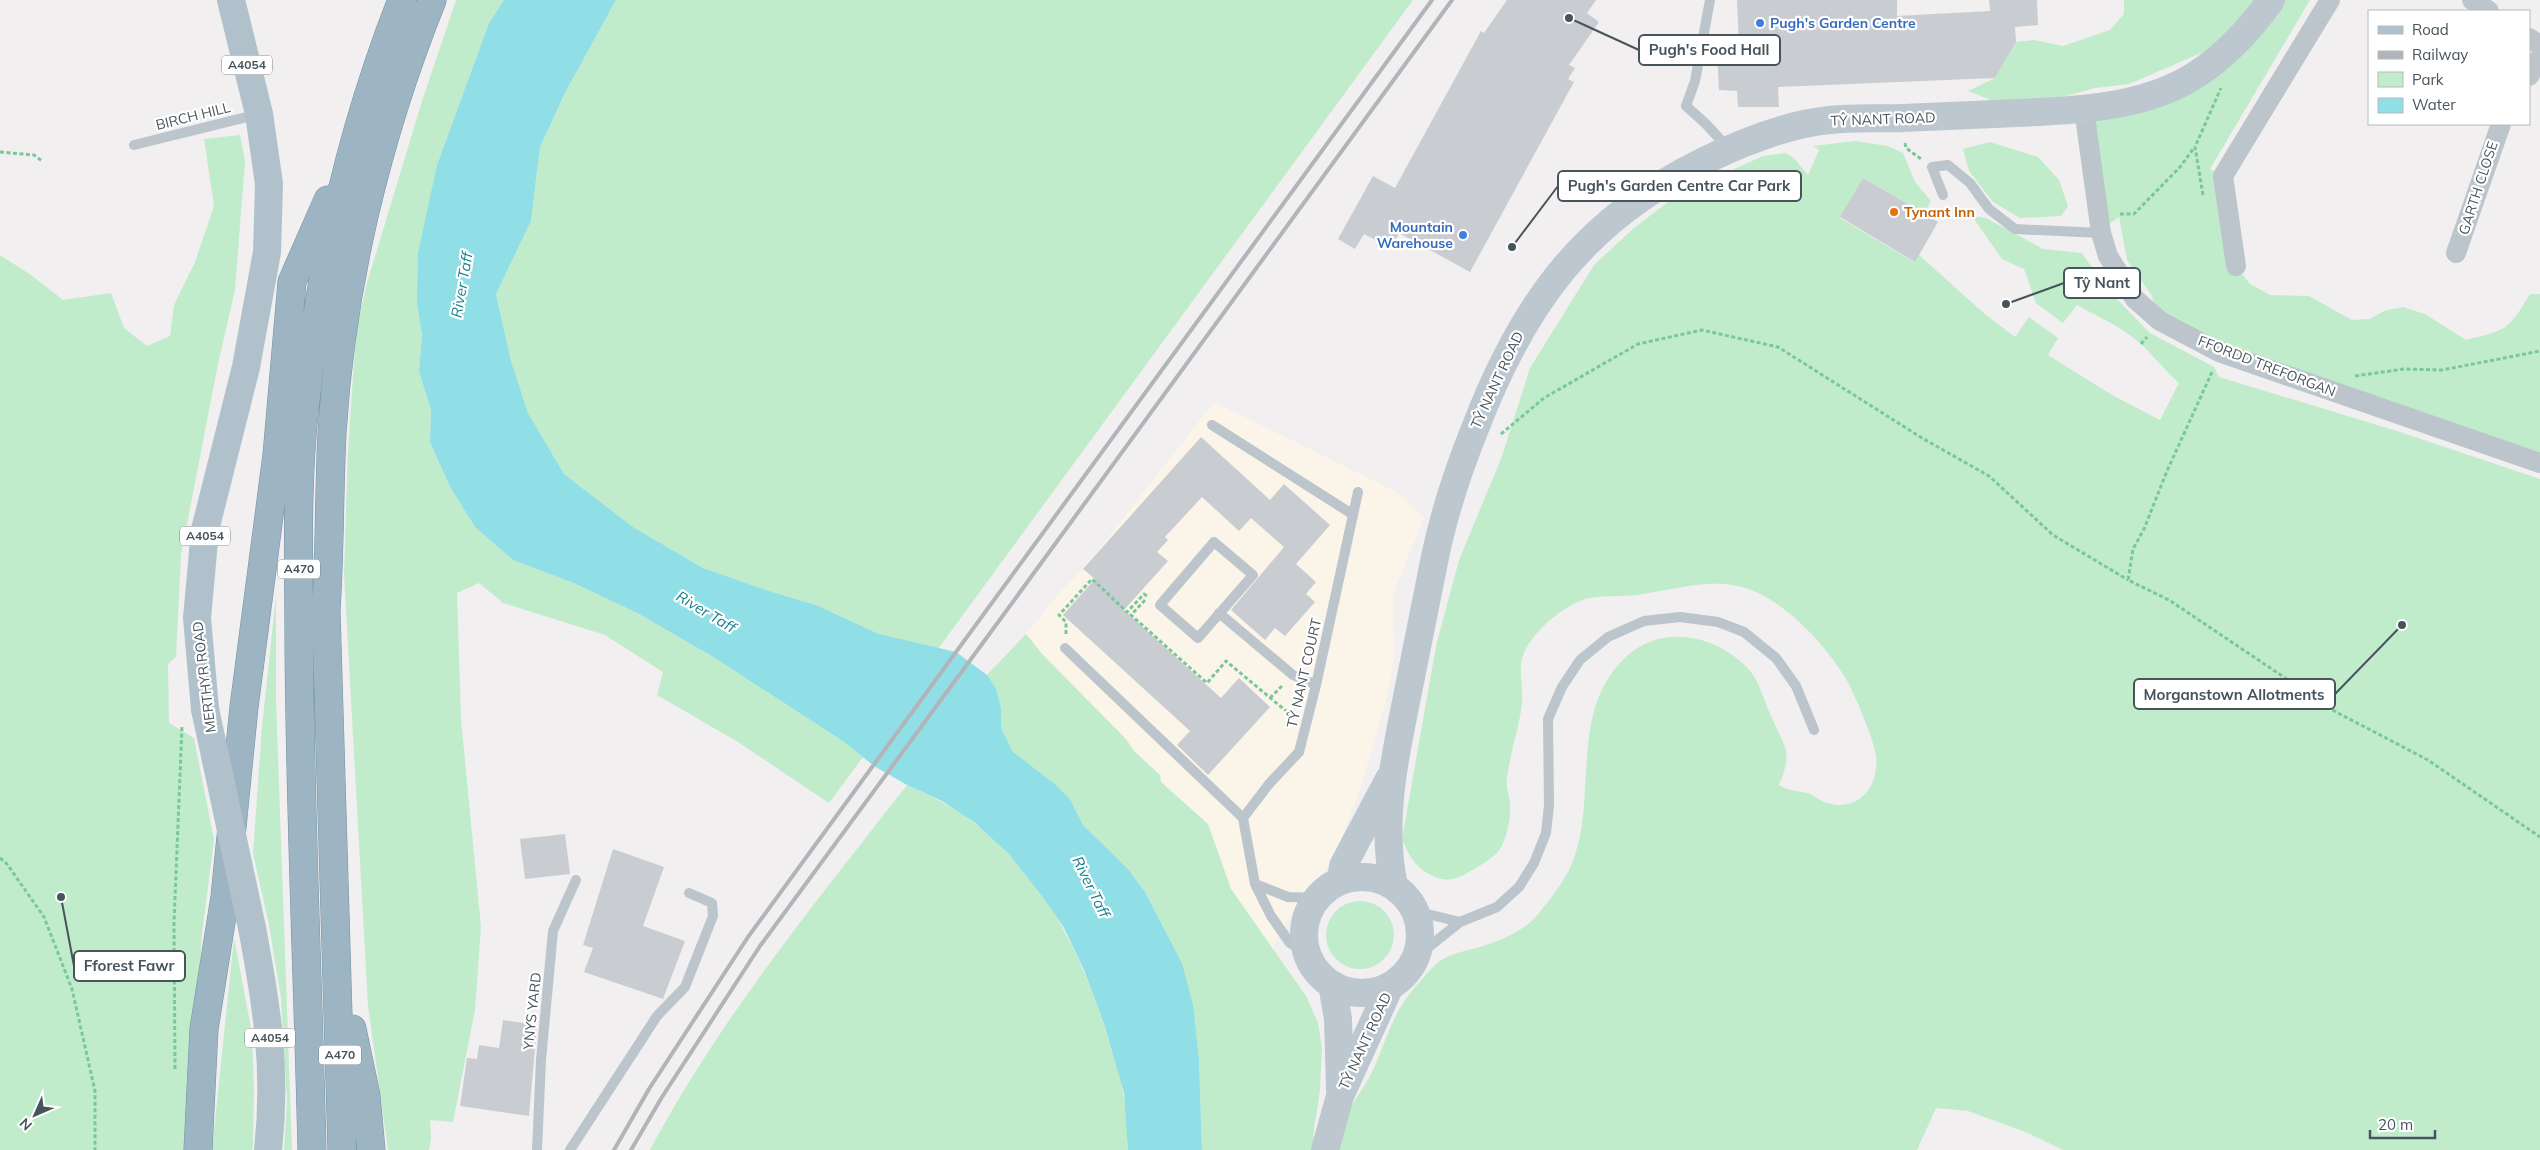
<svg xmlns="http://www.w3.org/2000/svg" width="2540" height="1150" font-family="Mulish,sans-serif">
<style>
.commercial{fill:#fbf4e9}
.green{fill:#c0eccc}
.water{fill:#90dee6}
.building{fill:#c9cdd1}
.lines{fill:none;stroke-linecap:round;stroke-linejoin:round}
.trunk-casing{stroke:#7592a6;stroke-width:29}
.path{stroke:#7ac899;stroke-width:3;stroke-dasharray:4 2.5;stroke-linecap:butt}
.service{stroke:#bbc5cb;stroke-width:10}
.minor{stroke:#bbc5cb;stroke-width:20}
.secondary{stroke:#bcc7cf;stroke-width:28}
.primary{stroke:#b0c1cc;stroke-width:28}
.trunk{stroke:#9db4c3;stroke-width:28}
.rail{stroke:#b1b5b9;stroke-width:4}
.primary-bridge{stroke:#b0c1cc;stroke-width:28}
.shop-dot{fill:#3f7fe0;stroke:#fff;stroke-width:2}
.food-dot{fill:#e8710a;stroke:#fff;stroke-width:2}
.labels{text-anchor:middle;stroke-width:4.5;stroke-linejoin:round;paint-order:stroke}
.shield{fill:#fff;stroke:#7f878c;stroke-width:1}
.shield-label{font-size:12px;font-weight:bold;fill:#48545b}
.shop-label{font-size:14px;font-weight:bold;fill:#366cbe;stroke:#fff;text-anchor:start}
.street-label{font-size:14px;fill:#48545b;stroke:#fff}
.food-label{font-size:14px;font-weight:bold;fill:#c56008;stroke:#fff;text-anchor:start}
.water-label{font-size:15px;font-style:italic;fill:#14808b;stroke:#fff}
.leader{fill:none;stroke:#48545b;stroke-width:2}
.callout-dot{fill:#48545b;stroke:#fff;stroke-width:2}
.callout{fill:#fff;stroke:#48545b;stroke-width:2}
.callout-label{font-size:15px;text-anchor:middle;font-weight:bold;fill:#48545b}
</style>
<rect width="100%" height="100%" fill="#f1efef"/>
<!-- commercial -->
<path class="commercial" d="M1214,402L1395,491L1424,518L1393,594L1394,661L1387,698L1360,789L1333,861L1297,904L1272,948L1231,889L1208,824L1161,782L1160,775L1135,752L1125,738L1043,655L1026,634L1060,592L1084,568Z"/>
<!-- green -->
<path class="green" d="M456,0H504L489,23L437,165L417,304L422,335L419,372L431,409L430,442L450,487L475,527L513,560L576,584L639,614L715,658L844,742L863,757L829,803L738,742L657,695L663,672L605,635L503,603L479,583L457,593L461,719L481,927L475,1010L453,1122L430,1120L431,1139L429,1150H388L368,1006L344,574L348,450L356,332L367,283L423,98Z
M616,0H1413L938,649L879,634L816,605L766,590L703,568L633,527L564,474L528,413L511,361L496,294L531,221L540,147L566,91Z
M2124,0H2256L2213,48L2129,84L2095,88L2033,105H2004L1968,91L1995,78L2016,42L2034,40L2063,46L2110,30L2124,14Z
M2271,0H2310L2210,169L2223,176L2236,266L2250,284L2270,295L2309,296L2352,320L2370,319L2384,311L2403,307L2425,314L2466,340C2506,330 2508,331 2530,294H2540V463L2160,321L2152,296L2127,260L2119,217L2101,230L2084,109L2167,89Z
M240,135L245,161L235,290L218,364L181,555L176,657L168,664L169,723L194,738L214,840L202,933L189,1150H0V255L31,275L63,300L111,293L124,328L147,346L170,336L174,305L195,262L214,206L204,139Z
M1855,141L1888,146L1903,153L1915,182L1931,201L1924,214L1863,178L1840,218L1914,262L1919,255L1986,315L2015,337L2029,317L2058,338L2048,355L2112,395L2160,420L2179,383C2165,371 2154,356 2141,344C2122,327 2099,317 2077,305L2063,323L2036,303L2024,269L2002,259L1972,216L1986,218L2043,249L2082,253L2107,289L2150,333L2214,367L2219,377L2397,431L2540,479V1150H2063L2028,1133L1968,1111L1936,1108L1917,1150H1202L1199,1060L1182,963L1145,892L1128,869L1083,825L1070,799L1013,752L1001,728V708L987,675L1026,634L1043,655L1125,738L1135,752L1160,775L1161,782L1208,824L1231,889L1306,996L1318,1023L1322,1047L1320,1090L1313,1136L1327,1142C1340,1120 1358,1098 1370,1076C1381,1054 1388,1029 1400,1008C1409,993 1421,980 1433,967C1446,954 1462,952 1480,947C1496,942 1513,935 1527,925C1537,919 1564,881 1569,870C1601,805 1565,712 1627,656C1665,622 1721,637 1751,672C1760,684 1765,703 1771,716C1784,747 1794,749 1779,785C1789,792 1799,790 1810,794C1816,797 1823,803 1831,804C1861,810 1879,785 1876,756C1875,742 1852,687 1843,674C1822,641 1778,594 1738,586C1705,579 1669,591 1636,595C1620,597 1600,595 1585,599C1564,606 1542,625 1530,642C1514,665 1524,680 1522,704C1519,729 1510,753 1507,778C1505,787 1510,796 1510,805C1511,819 1506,844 1496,854C1488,861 1478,867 1469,872C1459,878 1449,882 1438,878C1417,870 1410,859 1402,839L1436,646L1459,560L1501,459L1530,368L1594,265L1633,229L1677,195L1763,156L1785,153L1794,158L1808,175L1819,150L1813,146Z
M1990,142L2038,157L2059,180L2068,206L2061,216L2020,218L1993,202L1969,171L1963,149Z
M276,596V701L292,1150H284L287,1101L281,998L269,925L253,853L262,727Z
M907,785C930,796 953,806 973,822C1046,877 1087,964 1111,1049C1115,1063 1121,1078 1123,1093C1127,1111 1127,1131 1128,1150H650C720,1018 816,902 907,785Z
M1326 935a34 34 0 1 1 68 0a34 34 0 1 1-68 0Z
M234,938L252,1033L254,1089L253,1147L252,1150H212Z"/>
<!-- water -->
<path class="water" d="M504,0H616L566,91L540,147L531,221L496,294L511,361L528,413L564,474L633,527L703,568L766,590L816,605L879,634L956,652L987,675L996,689L1001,708V728L1013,752L1056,785L1070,799L1083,825L1128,869L1145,892L1182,963L1193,1005L1199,1060L1202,1150H1128L1124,1093L1104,1024L1084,970L1064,928L1042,896L1009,854L974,822L942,801L907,785L874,766L844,742L715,658L639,614L576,584L513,560L475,527L450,487L430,442L431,409L419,372L422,335L417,304L418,253L437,165L489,23Z"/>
<!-- building -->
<path class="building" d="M1507,0H1596L1587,13L1599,22L1569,65L1575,68L1568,79L1574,82L1470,272L1399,233L1391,248L1364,234L1355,249L1338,239L1373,176L1395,188L1481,31L1484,33Z
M1737,0H1897V16L1990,11L1989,0H2037L2038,25L2015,27L2016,42L1995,78L1778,87L1779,107H1738L1737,91L1719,90L1717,52L1739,47Z
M1863,178L1938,222L1915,262L1840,217Z
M1201,437L1270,500L1284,484L1330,525L1296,564L1316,582L1306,594L1315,602L1285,636L1275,628L1265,640L1231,610L1284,547L1251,518L1239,531L1202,497L1165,537L1168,540L1157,552L1168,561L1124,610L1221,698L1239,678L1270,707L1208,775L1177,745L1190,731L1063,615L1095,579L1083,569Z
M565,834L570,874L525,879L520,839Z
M613,849L664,867L643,926L685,941L663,999L584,972L593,948L583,945Z
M503,1020L537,1025L529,1116L460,1106L467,1058L477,1059L479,1045L499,1048Z"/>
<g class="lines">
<!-- trunk casing -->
<g class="trunk-casing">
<path id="trunk" d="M352,1029L366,1096L371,1150
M198,1150L204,1029L225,897L244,707L277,455L292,282L328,200
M312,1150C308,981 300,811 299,642C299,566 296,489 304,414C319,273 350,132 402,0
M342,1150L326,610C330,551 329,492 332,433C341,286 377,137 432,0"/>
</g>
<!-- path -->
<path class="path" d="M1905,143L1906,148L1921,159
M0,152L34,155L42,161
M2203,195L2195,147L2221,88
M2120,214H2134L2180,167L2194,148
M2141,344L2147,337
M2212,372L2167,471L2144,529L2133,549L2128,580L2169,600L2336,712L2428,760L2540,837
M2355,376L2404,369L2442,370L2540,351
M1501,434L1544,398L1638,344L1702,330L1778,347L1922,438L1989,476L2053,535L2128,580
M1145,600L1131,615L1207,683L1226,661L1292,716
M1066,634V622L1059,615L1092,579L1127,612L1144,594L1147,596
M1270,698L1282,686
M0,858L7,864L44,917L72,989L95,1091V1150
M175,1069L174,923L182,726"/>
<!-- service -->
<path class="service" d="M1710,0L1695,81L1686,106L1706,124L1728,148
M134,145L259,114
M1943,195L1932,167L1948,165L1970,183L1989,209L2015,229L2101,233
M1212,425L1352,514
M1214,542L1253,575L1198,638L1160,605Z
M1219,613L1293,675L1316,685
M1065,648L1243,818
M1255,884L1288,897L1317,898
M1415,911L1460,922
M1307,953L1290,943L1271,916L1255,884L1243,818L1269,784L1299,752L1316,685L1358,492
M1416,957L1460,922L1497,907L1519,887L1534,863L1546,833L1549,805L1548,719L1562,687L1580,660L1608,637L1644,621L1680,617L1718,622L1744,632L1776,658L1796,686L1814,730
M537,1150L541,1060L553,931L576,880
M570,1150L657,1016L685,987L713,916L712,903L689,893"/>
<!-- minor -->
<path class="minor" d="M2472,0L2489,11
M2529,38L2540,45
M2529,76L2540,58
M2084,109L2101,233L2108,256L2135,299L2160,321L2219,352L2540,463
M2456,253L2501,124
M2236,266L2223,176L2330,0"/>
<!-- secondary -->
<path class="secondary" d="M1304 935a58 58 0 1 1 116 0a58 58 0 1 1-116 0Z
M1341,881L1343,866L1389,779
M1394,886C1380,821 1395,756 1408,692C1417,647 1426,602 1435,557C1444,513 1459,468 1476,426C1524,302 1585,219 1706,160C1745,141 1788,124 1830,120C1854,117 1879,119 1903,118C1949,116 1994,114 2040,112C2094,109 2154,104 2200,72C2228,53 2251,28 2271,0
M1332,984L1338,1019L1340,1089
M1325,1150L1340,1096L1390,986"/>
<!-- primary -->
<path class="primary" d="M205,709L197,618L205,530L246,367L267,252L269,184L259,114L231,0
M252,928C267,1007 277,1069 268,1150"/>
<!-- trunk -->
<use href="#trunk" class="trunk"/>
<!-- rail -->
<path class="rail" d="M614,1150L649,1089L748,937L1432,0
M631,1150L662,1097L760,946L985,640L1452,0"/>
<!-- primary-bridge -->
<path class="primary-bridge" d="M205,709L252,928"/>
</g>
<!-- markers -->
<g class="shop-dot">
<circle cx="1760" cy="23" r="5"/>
<circle cx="1463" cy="235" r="5"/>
</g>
<circle class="food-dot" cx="1894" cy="212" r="5"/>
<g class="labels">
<!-- shield labels -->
<g class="shield">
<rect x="222" y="55.5" width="50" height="19" rx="4"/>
<rect x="180" y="526.5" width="50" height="19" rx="4"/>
<rect x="278" y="559.5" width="42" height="19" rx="4"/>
<rect x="245" y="1028.5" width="50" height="19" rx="4"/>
<rect x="319" y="1045.5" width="42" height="19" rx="4"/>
</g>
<g class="shield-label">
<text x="247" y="69">A4054</text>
<text x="205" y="540">A4054</text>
<text x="299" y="573">A470</text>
<text x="270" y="1042">A4054</text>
<text x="340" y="1059">A470</text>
</g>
<!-- shop labels -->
<g class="shop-label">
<text x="1770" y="28">Pugh's Garden Centre</text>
<text x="1453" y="232" text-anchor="end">Mountain<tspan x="1453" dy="16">Warehouse</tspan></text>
</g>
<!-- street labels -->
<g class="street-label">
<text transform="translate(193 116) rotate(-14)" y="5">BIRCH HILL</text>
<text transform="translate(1883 119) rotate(-2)" y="5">TŶ NANT ROAD</text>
<text transform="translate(2478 188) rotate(-72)" y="5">GARTH CLOSE</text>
<text transform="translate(2267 366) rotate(21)" y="5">FFORDD TREFORGAN</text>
<text transform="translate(1497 380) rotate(-65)" y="5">TŶ NANT ROAD</text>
<text transform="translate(1304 673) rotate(-77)" y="5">TŶ NANT COURT</text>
<text transform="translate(204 677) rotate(-97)" y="5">MERTHYR ROAD</text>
<text transform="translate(532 1011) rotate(-84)" y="5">YNYS YARD</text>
<text transform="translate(1365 1041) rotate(-65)" y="5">TŶ NANT ROAD</text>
</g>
<!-- food labels -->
<g class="food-label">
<text x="1904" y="217">Tynant Inn</text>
</g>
<!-- water labels -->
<g class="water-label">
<text transform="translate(462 285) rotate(-80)" y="5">River Taff</text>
<text transform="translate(706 612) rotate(31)" y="5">River Taff</text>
<text transform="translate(1091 887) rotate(64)" y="5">River Taff</text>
</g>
</g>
<!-- callouts -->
<path class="leader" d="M1569 18L1639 50M1512 247L1558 186M2006 304L2064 283M2402 625L2335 694M61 897L74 966"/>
<g class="callout-dot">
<circle cx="1569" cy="18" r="5"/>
<circle cx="1512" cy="247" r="5"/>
<circle cx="2006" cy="304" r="5"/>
<circle cx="2402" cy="625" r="5"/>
<circle cx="61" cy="897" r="5"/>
</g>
<g class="callout">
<rect x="1639" y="35" width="141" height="30" rx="5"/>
<rect x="1558" y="171" width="243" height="30" rx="5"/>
<rect x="2064" y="268" width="76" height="30" rx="5"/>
<rect x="2134" y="679" width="201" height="30" rx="5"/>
<rect x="74" y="951" width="111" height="30" rx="5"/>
</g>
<g class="callout-label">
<text x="1709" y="55">Pugh's Food Hall</text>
<text x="1679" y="191">Pugh's Garden Centre Car Park</text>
<text x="2102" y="288">Tŷ Nant</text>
<text x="2234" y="700">Morganstown Allotments</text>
<text x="129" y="971">Fforest Fawr</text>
</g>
<!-- legend -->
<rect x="2368" y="10" width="162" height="115" fill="#ffffff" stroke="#b6bbbd"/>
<rect x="2378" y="26" width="25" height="8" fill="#b0c1cc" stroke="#b6bbbd"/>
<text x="2412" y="35" font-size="15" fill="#48545b">Road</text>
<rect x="2378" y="51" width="25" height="8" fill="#b1b5b9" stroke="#b6bbbd"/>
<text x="2412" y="60" font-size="15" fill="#48545b">Railway</text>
<rect x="2378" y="72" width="25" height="15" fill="#c0eccc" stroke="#b6bbbd"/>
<text x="2412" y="85" font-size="15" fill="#48545b">Park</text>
<rect x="2378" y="98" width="25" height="15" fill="#90dee6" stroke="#b6bbbd"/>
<text x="2412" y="110" font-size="15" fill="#48545b">Water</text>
<!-- north arrow -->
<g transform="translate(35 1115) rotate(225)" stroke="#ffffff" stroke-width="4" paint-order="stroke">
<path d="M0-4L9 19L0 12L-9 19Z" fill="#48545b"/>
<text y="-8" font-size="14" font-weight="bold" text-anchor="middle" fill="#48545b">N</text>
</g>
<!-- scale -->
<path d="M2370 1130v8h65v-8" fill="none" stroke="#48545b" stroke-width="2.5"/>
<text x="2378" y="1130" font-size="15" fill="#48545b" stroke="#ffffff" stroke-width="4" paint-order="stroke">20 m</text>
</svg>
